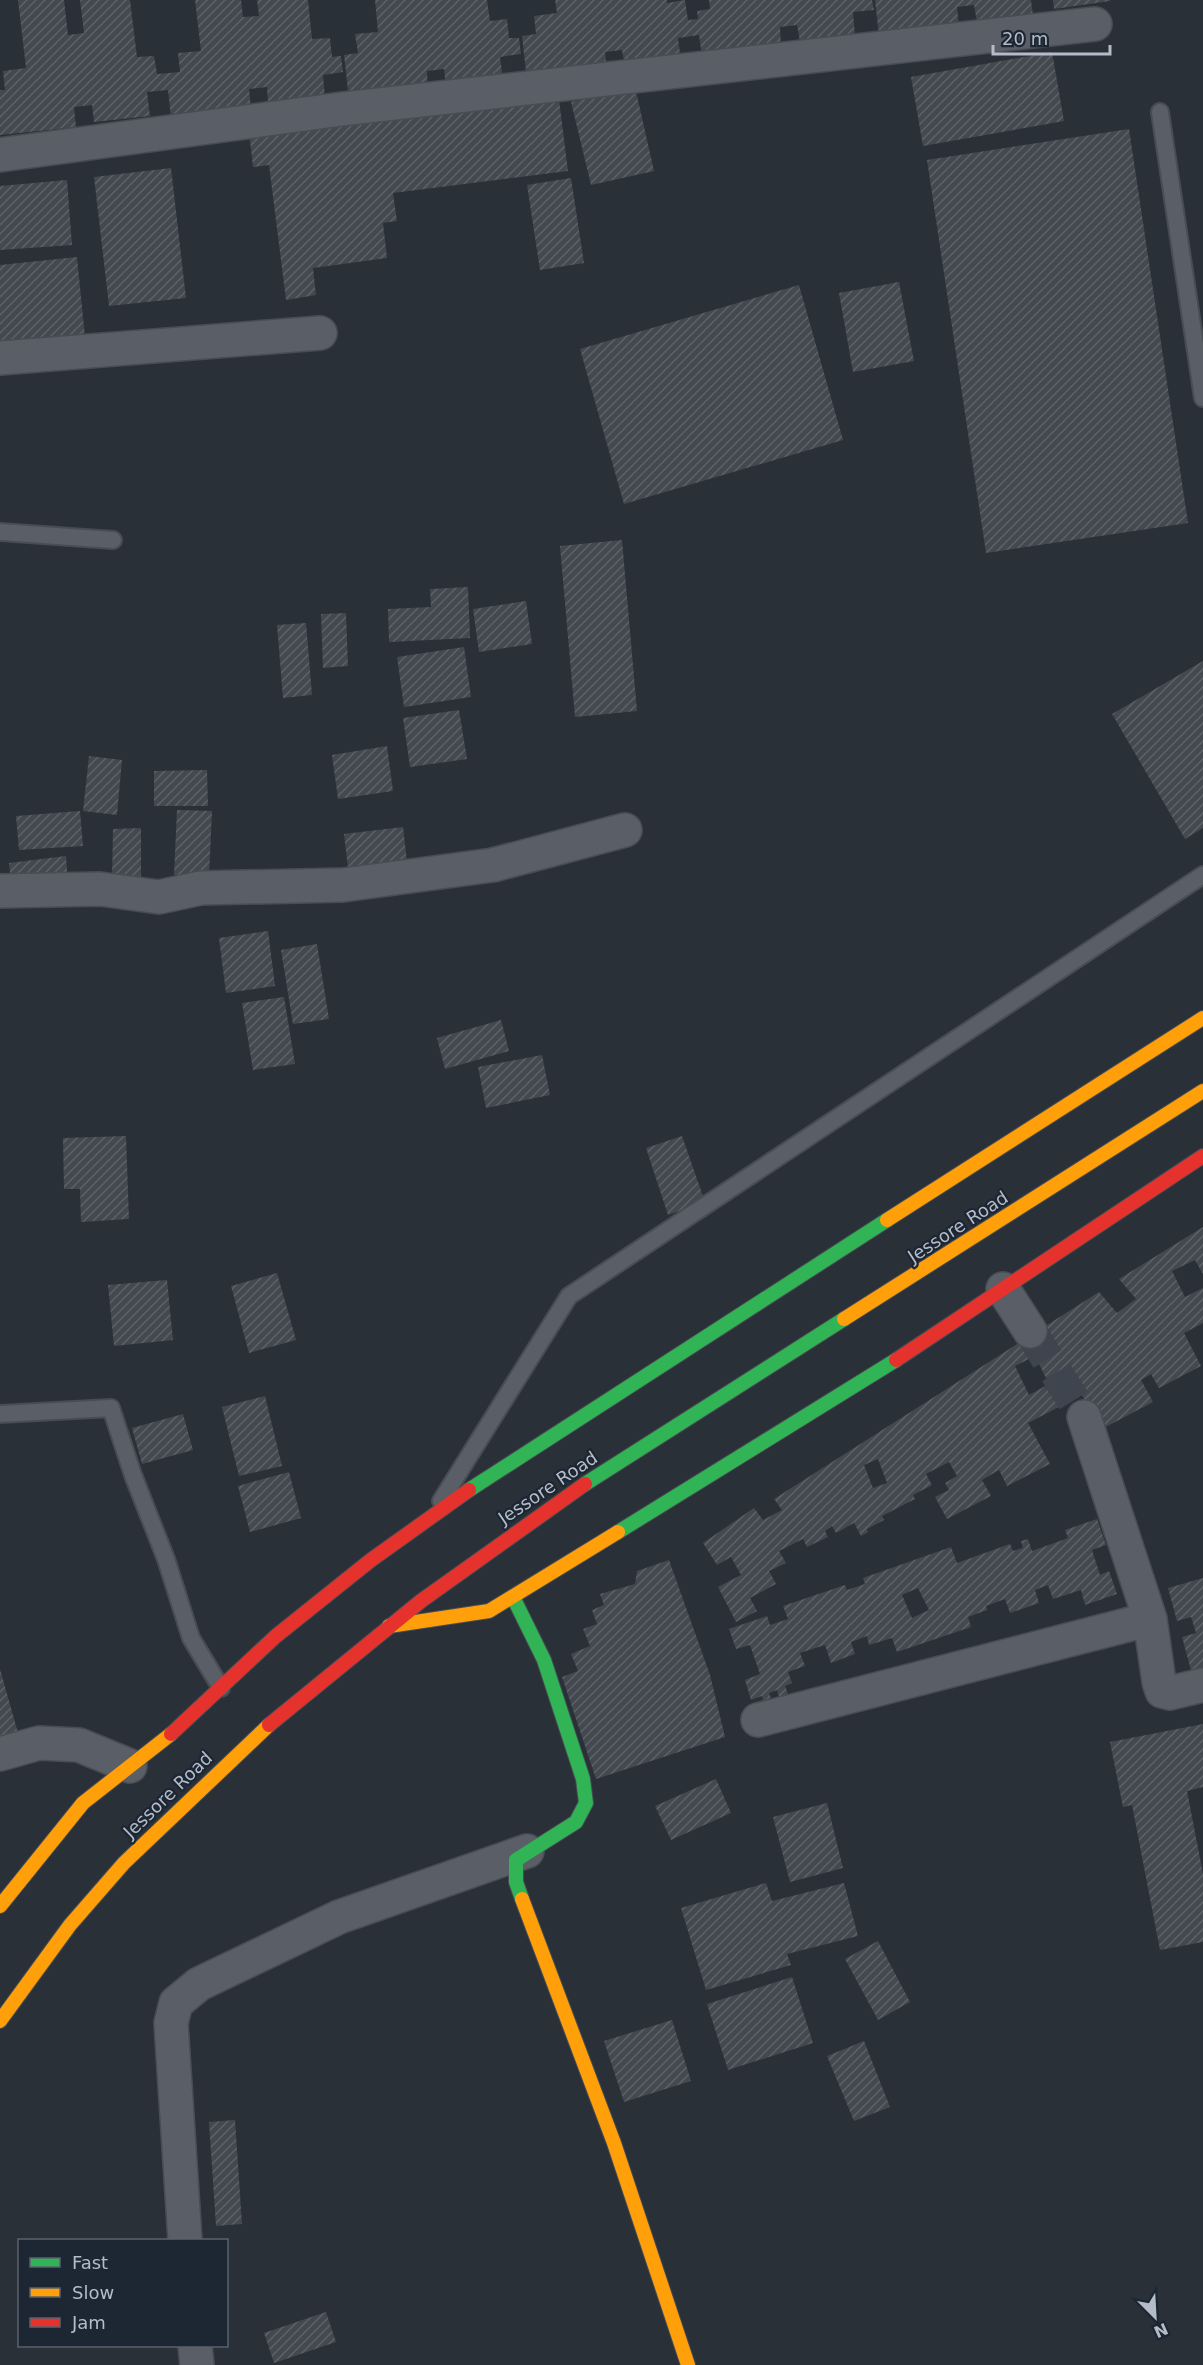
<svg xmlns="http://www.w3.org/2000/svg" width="1203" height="2365" font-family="'DejaVu Sans',sans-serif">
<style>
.building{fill:url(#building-hatch);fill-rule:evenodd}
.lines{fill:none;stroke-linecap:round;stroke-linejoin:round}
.street-tunnel{stroke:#3f454e;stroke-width:33;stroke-dasharray:33 16;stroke-linecap:butt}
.lane-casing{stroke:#484c53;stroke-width:20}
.street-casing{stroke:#484c53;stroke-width:36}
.fast-casing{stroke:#484c53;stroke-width:16}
.slow-casing{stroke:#484c53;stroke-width:16}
.jam-casing{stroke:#484c53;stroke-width:16}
.lane{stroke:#5a5e66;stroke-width:16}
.street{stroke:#5a5e66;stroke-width:33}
.fast{stroke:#30b455;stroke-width:14}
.slow{stroke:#ff9f0a;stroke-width:14}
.jam{stroke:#e5322d;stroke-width:14}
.labels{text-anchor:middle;stroke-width:4.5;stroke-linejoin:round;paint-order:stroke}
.street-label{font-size:18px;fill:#b4bcc9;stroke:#1d2633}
</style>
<defs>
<pattern id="building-hatch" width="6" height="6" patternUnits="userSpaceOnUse" patternTransform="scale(1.5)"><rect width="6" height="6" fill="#444950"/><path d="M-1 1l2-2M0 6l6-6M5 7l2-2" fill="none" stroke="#5d6168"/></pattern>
</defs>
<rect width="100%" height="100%" fill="#2a3038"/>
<!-- building -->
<path class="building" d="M18,0H64L68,35L84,33L80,0H130L137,57L154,56L157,74L180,72L178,53L201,51L195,0H241L243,17L259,16L257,0H308L312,39L330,38L332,57L341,56L343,72L323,75L325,98L268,104L267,87L249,89L251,109L171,118L168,90L147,92L150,116L94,122L92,105L74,107L76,127L0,135V90H5L3,71L26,68Z
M375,0H487L490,21L507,19L509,38H519L521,54L500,57L503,80L446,86L444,69L427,71L428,91L349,100L344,55L358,53L355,34L378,32Z
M555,0H667V3L685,0L688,20L698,19L697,11L710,9L709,0H872L874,10L853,12L855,36L800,42L797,25L780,27L781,47L702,56L699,35L678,38L681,61L625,67L622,50L605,52L607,72L527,81L522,36L536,34L534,16L557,13Z
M875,0H1031L1033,16L977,22L974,5L957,7L959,28L879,36Z
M1053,0H1110V1L1054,9Z
M1052,52L1064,121L923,146L911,77Z
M635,87L654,171L591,185L571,102Z
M558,92L568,171L393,193L397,221L383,223L387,258L313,268L316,295L286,300L269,165L253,167L249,132Z
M1129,129L1188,523L986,553L927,160Z
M171,168L186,298L109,306L94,177Z
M571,178L584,263L540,270L527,185Z
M67,180L72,245L0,250V186Z
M77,257L86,347L0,355V265Z
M899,282L914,361L853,372L839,293Z
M799,285L843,440L624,504L580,349Z
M622,540L637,711L575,717L560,546Z
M468,587L470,638L389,642L388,609L431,607L430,589Z
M526,601L532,644L479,652L473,609Z
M346,613L348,666L323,668L321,614Z
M306,623L312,695L283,698L277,625Z
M464,647L471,697L404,707L397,657Z
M1203,661V828L1185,839L1112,714Z
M459,710L467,759L410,767L403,718Z
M387,746L393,791L338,799L332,755Z
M89,756L122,760L117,815L83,811Z
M207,770L208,806H154V771Z
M177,810L212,811L209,876L174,875Z
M80,811L83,846L19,850L16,816Z
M403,827L408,870L349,877L344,834Z
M141,828V879H112L113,829Z
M66,856L68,884L12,890L9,863Z
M268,931L275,986L226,993L219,938Z
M317,944L329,1019L293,1024L281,950Z
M284,997L295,1064L253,1070L242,1003Z
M501,1020L509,1051L445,1069L437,1038Z
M542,1055L550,1095L486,1108L478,1067Z
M126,1136L129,1219L81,1222L80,1189H64L63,1138Z
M682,1136L705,1202L668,1215L646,1148Z
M1203,1227V1274L1195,1260L1172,1271L1185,1297L1203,1288V1323L1184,1333L1201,1366L1159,1388L1151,1374L1141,1380L1153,1402L1100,1430L1082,1395L1028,1423L1050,1464L1007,1486L999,1470L982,1480L991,1496L947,1519L935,1497L949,1490L945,1483L957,1476L949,1462L926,1474L932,1485L913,1495L915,1499L882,1516L884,1520L867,1529L868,1532L861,1536L854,1523L836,1533L832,1526L825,1531L828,1537L807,1547L803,1539L779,1551L786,1563L769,1571L776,1584L750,1598L757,1611L736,1622L718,1587L741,1575L731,1557L717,1565L703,1543L754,1508L763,1520L782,1510L774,1499L1099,1292L1117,1313L1136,1299L1119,1279ZM1035,1356L1049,1384L1029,1395L1015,1366ZM878,1459L887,1483L873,1488L864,1465Z
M277,1273L296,1340L249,1353L231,1286Z
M167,1280L173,1340L114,1346L108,1285Z
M265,1396L282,1466L239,1476L222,1407Z
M183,1414L193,1450L142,1464L132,1428Z
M289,1472L301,1518L250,1532L238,1486Z
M1097,1519L1106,1545L1092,1550L1100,1575L1109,1571L1117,1594L1085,1605L1081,1590L1053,1599L1048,1585L1035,1590L1039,1603L1010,1613L1005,1599L986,1606L987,1610L968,1617L971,1627L897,1652L892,1638L869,1645L867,1636L851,1642L855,1654L831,1663L825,1645L800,1653L805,1666L788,1672L792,1683L785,1686L788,1694L779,1697L777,1690L769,1693L771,1698L763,1701L762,1696L751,1700L745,1680L760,1674L750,1645L736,1649L729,1629L767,1616L770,1625L788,1619L783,1606L845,1585L847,1590L865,1584L863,1578L951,1547L957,1563L1010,1544L1013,1551L1023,1548L1021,1541L1028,1539L1032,1551L1068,1538L1065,1530ZM918,1588L929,1610L912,1618L902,1595Z
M669,1560L710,1675L725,1737L596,1779L562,1677L578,1671L571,1654L590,1646L583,1629L597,1624L592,1610L604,1605L600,1594L635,1584L637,1571Z
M1203,1578V1671L1192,1674L1182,1637L1196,1633L1191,1617L1177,1621L1168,1588Z
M0,1669L20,1740L0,1745Z
M1203,1724V1787L1187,1791L1203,1874V1942L1160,1950L1132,1805L1123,1807L1110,1742Z
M716,1779L731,1813L671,1840L655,1806Z
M827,1803L843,1868L790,1882L773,1817Z
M766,1883L772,1901L844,1883L858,1936L787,1954L791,1965L706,1990L681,1908Z
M878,1941L910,2002L878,2020L845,1959Z
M792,1977L813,2043L728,2070L707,2004Z
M672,2020L691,2081L624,2102L604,2041Z
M864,2041L890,2107L854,2121L827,2056Z
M235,2120L242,2224L216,2226L209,2122Z
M326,2312L336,2342L274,2363L264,2333Z"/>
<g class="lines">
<!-- street-tunnel -->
<path class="street-tunnel" d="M1030,1331L1084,1417"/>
<!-- lane casing -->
<g class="lane-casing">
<path id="lane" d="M1160,112L1203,398
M0,532L113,540
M0,1414L111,1408L133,1475L166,1559L191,1638L221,1688
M441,1501L569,1296L1203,875"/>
</g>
<!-- street casing -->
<g class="street-casing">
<path id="street" d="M0,155L342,109L1095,24
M0,358L320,333
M0,891L100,889L159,897L201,888L343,885L493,865L625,830
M1003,1289L1030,1331
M1084,1417L1150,1619
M758,1720L1150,1619L1159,1682L1162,1691L1170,1693L1203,1685
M0,1754L39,1743L79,1745L130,1766
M185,2240L171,2023L176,2003L199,1984L339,1917L527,1851
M195,2346L197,2365"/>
</g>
<!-- fast casing -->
<g class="fast-casing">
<path id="fast" d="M585,1484L844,1319
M469,1490L887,1220
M618,1532L896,1360
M513,1597L544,1660L583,1779L586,1803L576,1822L516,1860V1882L522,1899"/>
</g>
<!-- slow casing -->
<g class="slow-casing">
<path id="slow" d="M887,1220L1203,1018
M844,1319L1203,1091
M389,1626L489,1611L618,1532
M522,1899L614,2143L688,2365
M0,1906L83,1803L171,1734
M0,2021L70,1925L124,1863L269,1725"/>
</g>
<!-- jam casing -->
<g class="jam-casing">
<path id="jam" d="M896,1360L1203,1156
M269,1725L421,1601L585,1484
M171,1734L276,1636L371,1560L469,1490"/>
</g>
<!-- lane -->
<use href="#lane" class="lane"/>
<!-- street -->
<use href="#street" class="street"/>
<!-- fast -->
<use href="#fast" class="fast"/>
<!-- slow -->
<use href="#slow" class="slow"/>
<!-- jam -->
<use href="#jam" class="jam"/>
</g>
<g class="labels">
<!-- street labels -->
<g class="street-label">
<text transform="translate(958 1227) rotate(-33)" y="6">Jessore Road</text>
<text transform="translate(548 1488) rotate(-34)" y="6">Jessore Road</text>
<text transform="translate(168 1795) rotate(-44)" y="6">Jessore Road</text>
</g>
</g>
<!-- legend -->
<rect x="18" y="2239" width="210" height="108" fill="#1d2633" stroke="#59626f" stroke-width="1.5"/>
<rect x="30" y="2258" width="30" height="9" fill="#30b455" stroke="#59626f" stroke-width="1.5"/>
<text x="72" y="2269" font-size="18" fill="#b4bcc9">Fast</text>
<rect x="30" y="2288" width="30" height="9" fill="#ff9f0a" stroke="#59626f" stroke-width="1.5"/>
<text x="72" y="2299" font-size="18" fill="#b4bcc9">Slow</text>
<rect x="30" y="2318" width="30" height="9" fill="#e5322d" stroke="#59626f" stroke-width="1.5"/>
<text x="72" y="2329" font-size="18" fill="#b4bcc9">Jam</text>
<!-- north arrow -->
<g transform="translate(1155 2317) rotate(156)" stroke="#1d2633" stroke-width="4.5" paint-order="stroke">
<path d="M0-4.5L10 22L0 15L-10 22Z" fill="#b4bcc9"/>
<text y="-9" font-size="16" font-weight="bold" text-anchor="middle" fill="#b4bcc9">N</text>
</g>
<!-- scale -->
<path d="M993 45v9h117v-9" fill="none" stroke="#b4bcc9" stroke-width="3"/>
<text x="1002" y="45" font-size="18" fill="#b4bcc9" stroke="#1d2633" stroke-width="4.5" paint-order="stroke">20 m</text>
</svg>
